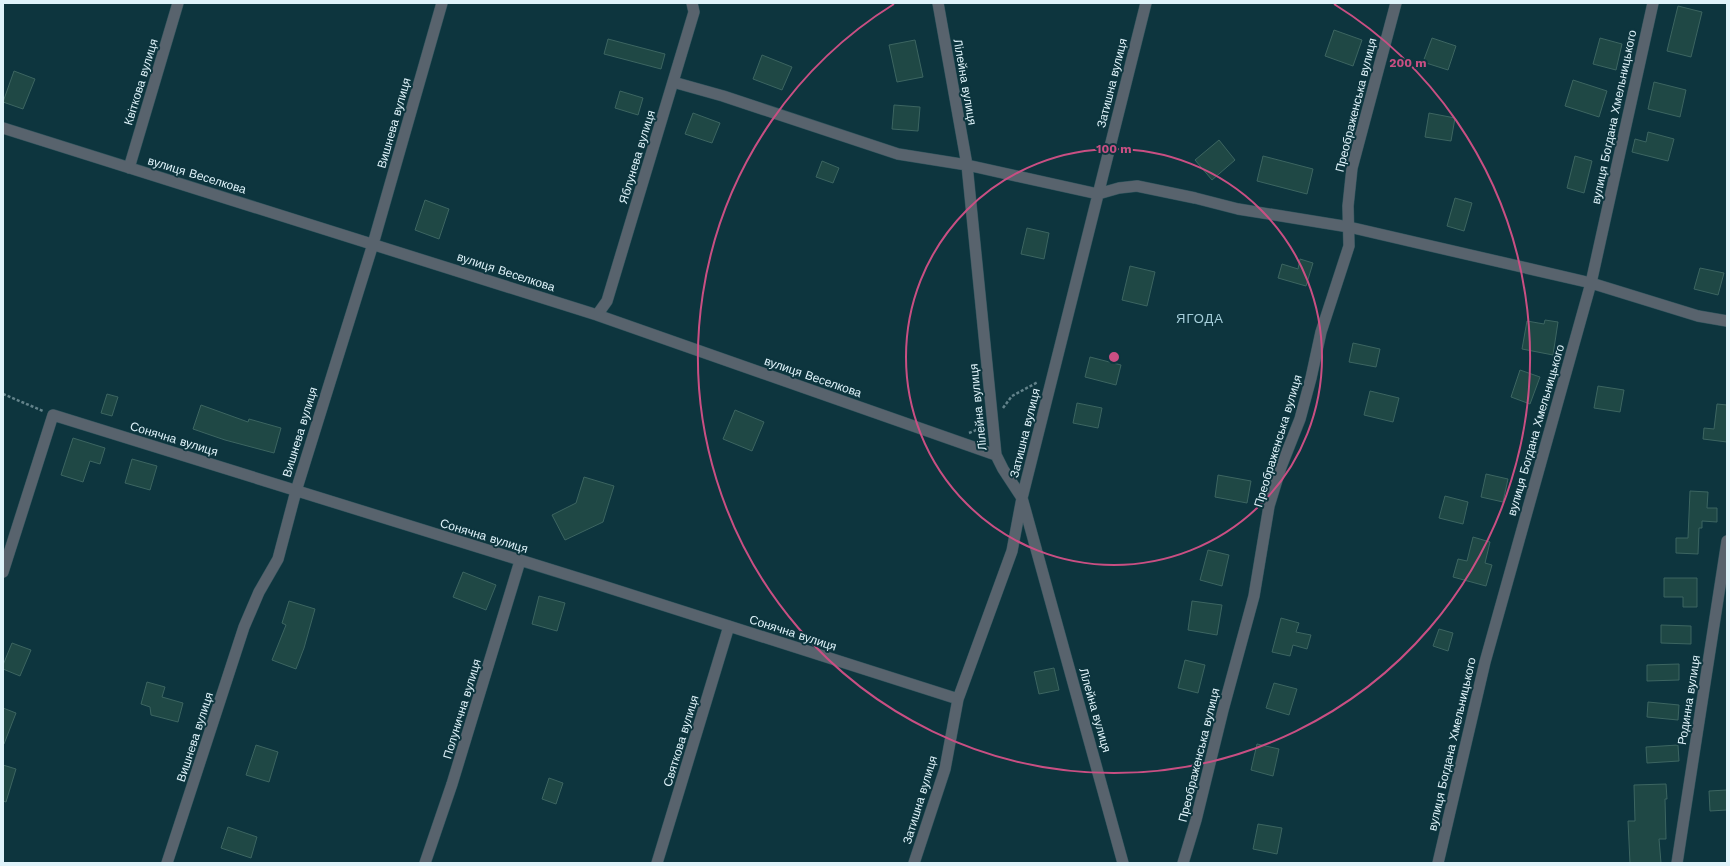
<svg xmlns="http://www.w3.org/2000/svg" width="1730" height="866" font-family="'Work Sans',sans-serif">
<style>
.building{fill:#1f4845;stroke:#3c6561}
.lines{fill:none;stroke-linecap:round;stroke-linejoin:round}
.minor-casing{stroke:#2f535c;stroke-width:12}
.path{stroke:#63838b;stroke-width:2.5;stroke-dasharray:3 2;stroke-linecap:butt}
.minor{stroke:#58636d;stroke-width:11}
.ring{fill:none;stroke:#c94f83;stroke-width:2}
.labels{text-anchor:middle;stroke-width:4;stroke-linejoin:round;paint-order:stroke}
.street-label{font-size:12px;fill:#dff3fa;stroke:#0d353e}
.neighbourhood-label{font-size:13px;letter-spacing:1px;fill:#a6cfdb;stroke:#0d353e}
.centre{fill:#c94f83;stroke:#0d353e;stroke-width:2}
.ring-label{font-size:12px;text-anchor:middle;font-weight:bold;fill:#c94f83;stroke:#0d353e;stroke-width:4;stroke-linejoin:round;paint-order:stroke}
</style>
<rect width="100%" height="100%" fill="#0d353e"/>
<!-- building -->
<path class="building" d="M1678,6L1702,12L1691,57L1667,51Z
M1334,30L1362,40L1353,66L1325,56Z
M1432,38L1456,46L1448,70L1423,62Z
M1600,38L1622,44L1616,70L1593,64Z
M608,39L665,54L661,69L604,54Z
M915,40L923,77L897,82L889,45Z
M762,55L792,67L782,90L753,79Z
M14,71L35,79L23,109L3,102Z
M1573,80L1607,91L1599,117L1565,106Z
M1654,82L1686,90L1680,117L1648,109Z
M620,91L643,98L638,115L615,108Z
M894,105L920,107L918,131L892,129Z
M693,113L720,123L712,143L685,134Z
M1429,113L1455,118L1451,141L1425,137Z
M1648,132L1674,139L1668,161L1632,152L1635,139L1646,142Z
M1219,140L1235,160L1212,180L1195,160Z
M1263,156L1313,169L1307,194L1257,181Z
M1575,156L1592,161L1584,193L1567,188Z
M822,161L839,168L833,183L816,177Z
M1455,198L1472,203L1464,231L1447,226Z
M425,200L449,209L439,239L415,230Z
M1027,228L1049,233L1044,259L1021,254Z
M1300,259L1313,263L1306,286L1278,278L1282,264L1298,269Z
M1130,266L1155,272L1147,306L1122,300Z
M1700,268L1724,273L1718,295L1694,289Z
M1545,320L1558,322L1553,355L1522,349L1527,321L1544,324Z
M1353,343L1380,349L1376,367L1349,362Z
M1090,357L1121,365L1116,385L1085,377Z
M1520,370L1540,377L1530,404L1511,397Z
M1598,386L1624,390L1620,412L1594,408Z
M1370,391L1399,398L1393,422L1364,415Z
M107,394L118,397L112,416L101,413Z
M1077,403L1102,408L1098,428L1073,423Z
M1717,404L1727,405V442L1703,439L1704,428L1714,429Z
M201,405L248,422L249,419L281,428L274,453L225,440L193,429Z
M735,410L764,422L752,451L723,439Z
M73,438L105,448L100,464L90,461L83,482L61,475Z
M132,459L157,466L150,490L125,483Z
M1486,474L1508,479L1503,502L1481,497Z
M1218,475L1251,481L1247,503L1215,497Z
M584,477L614,486L603,522L565,540L552,515L576,503Z
M1690,491L1708,492L1707,508H1717V522L1702,521V528H1699L1698,554L1676,553V538H1688Z
M1445,496L1468,502L1463,524L1439,518Z
M1473,537L1490,542L1485,563L1492,565L1486,586L1453,577L1458,559L1467,561Z
M1208,550L1229,555L1222,586L1200,580Z
M463,572L496,585L486,610L453,597Z
M1664,578H1697V607H1683V597H1664Z
M539,596L565,603L557,631L532,624Z
M289,601L315,609L304,648L296,669L272,660L286,625L282,623Z
M1192,601L1222,605L1217,635L1188,630Z
M1281,618L1299,623L1296,632L1311,635L1307,649L1293,645L1290,656L1272,652Z
M1661,625L1691,626V644L1661,643Z
M1439,629L1453,633L1448,651L1433,646Z
M12,643L31,650L20,676L3,669V665Z
M1185,660L1205,665L1198,693L1178,688Z
M1679,664V680L1647,681V665Z
M1054,668L1059,690L1039,694L1034,672Z
M147,682L165,687L162,697L183,703L178,722L151,715L150,707L141,704Z
M1274,683L1297,689L1289,715L1266,708Z
M1648,702L1679,705L1678,720L1647,717Z
M3,708L16,713L4,744H3Z
M1257,744L1279,749L1273,776L1251,770Z
M256,745L278,752L269,782L246,775Z
M1678,745L1679,761L1647,763L1646,747Z
M3,765L16,769L6,802L3,801Z
M549,778L563,783L556,804L542,799Z
M1666,784L1667,799H1665L1666,839H1659L1661,863H1630L1628,821H1635L1634,785Z
M1727,790V810L1710,811L1709,791Z
M1258,824L1282,828L1277,854L1253,849Z
M228,827L257,837L251,858L221,848Z"/>
<g class="lines">
<!-- minor casing -->
<g class="minor-casing">
<path id="minor" d="M938,3L967,165L996,455L1003,469L1022,498L1123,863
M673,82L723,96L898,154L967,165L1098,194L1119,188L1137,186L1195,198L1238,209L1349,227L1591,283L1698,316L1727,321
M3,128L597,315L996,455
M129,168L178,3
M597,315L607,301L694,12L692,3
M3,572L53,415L597,584L958,699
M167,863L244,627L259,592L278,559L296,491L373,244L442,3
M425,863L452,784L520,561
M657,863L729,626
M914,863L945,769L958,699L1012,551L1022,498L1146,3
M1183,863L1196,820L1223,710L1254,596L1269,506L1281,467L1300,419L1311,378L1321,332L1349,246L1348,206L1352,168L1396,3
M1438,863L1485,662L1591,283L1653,3
M1677,863L1727,541"/>
</g>
<!-- path -->
<path class="path" d="M3,394L43,411
M1003,408L1012,396L1038,382
M969,433L981,428"/>
<!-- minor -->
<use href="#minor" class="minor"/>
</g>
<!-- distance rings -->
<g class="ring">
<circle cx="1114" cy="357" r="208"/>
<path d="M1334 4A416 416 0 1 1 894 4"/>
</g>
<g class="labels">
<!-- street labels -->
<g class="street-label">
<text transform="translate(141 82) rotate(-73)" y="4">Квіткова вулиця</text>
<text transform="translate(965 82) rotate(80)" y="4">Лілейна вулиця</text>
<text transform="translate(1112 83) rotate(-76)" y="4">Затишна вулиця</text>
<text transform="translate(1356 105) rotate(-76)" y="4">Преображенська вулиця</text>
<text transform="translate(1614 117) rotate(-78)" y="4">вулиця Богдана Хмельницького</text>
<text transform="translate(394 123) rotate(-74)" y="4">Вишнева вулиця</text>
<text transform="translate(637 157) rotate(-73)" y="4">Яблунева вулиця</text>
<text transform="translate(197 175) rotate(17)" y="4">вулиця Веселкова</text>
<text transform="translate(506 272) rotate(18)" y="4">вулиця Веселкова</text>
<text transform="translate(813 377) rotate(19)" y="4">вулиця Веселкова</text>
<text transform="translate(978 407) rotate(-96)" y="4">Лілейна вулиця</text>
<text transform="translate(1536 430) rotate(-74)" y="4">вулиця Богдана Хмельницького</text>
<text transform="translate(300 432) rotate(-73)" y="4">Вишнева вулиця</text>
<text transform="translate(1025 433) rotate(-76)" y="4">Затишна вулиця</text>
<text transform="translate(174 439) rotate(17)" y="4">Сонячна вулиця</text>
<text transform="translate(1278 441) rotate(-73)" y="4">Преображенська вулиця</text>
<text transform="translate(484 536) rotate(17)" y="4">Сонячна вулиця</text>
<text transform="translate(793 633) rotate(18)" y="4">Сонячна вулиця</text>
<text transform="translate(1689 700) rotate(-81)" y="4">Родинна вулиця</text>
<text transform="translate(462 709) rotate(-73)" y="4">Полунична вулиця</text>
<text transform="translate(1095 710) rotate(74)" y="4">Лілейна вулиця</text>
<text transform="translate(195 737) rotate(-72)" y="4">Вишнева вулиця</text>
<text transform="translate(681 741) rotate(-73)" y="4">Святкова вулиця</text>
<text transform="translate(1452 744) rotate(-77)" y="4">вулиця Богдана Хмельницького</text>
<text transform="translate(1199 755) rotate(-76)" y="4">Преображенська вулиця</text>
<text transform="translate(920 800) rotate(-73)" y="4">Затишна вулиця</text>
</g>
<!-- neighbourhood labels -->
<g class="neighbourhood-label">
<text x="1200" y="323">ЯГОДА</text>
</g>
</g>
<circle cx="1114" cy="357" r="6" class="centre"/>
<g class="ring-label">
<text x="1408" y="67">200 m</text>
<text x="1114" y="153">100 m</text>
</g>
<!-- border -->
<rect width="1730" height="866" fill="none" stroke="#dff3fa" stroke-width="8"/>
</svg>
